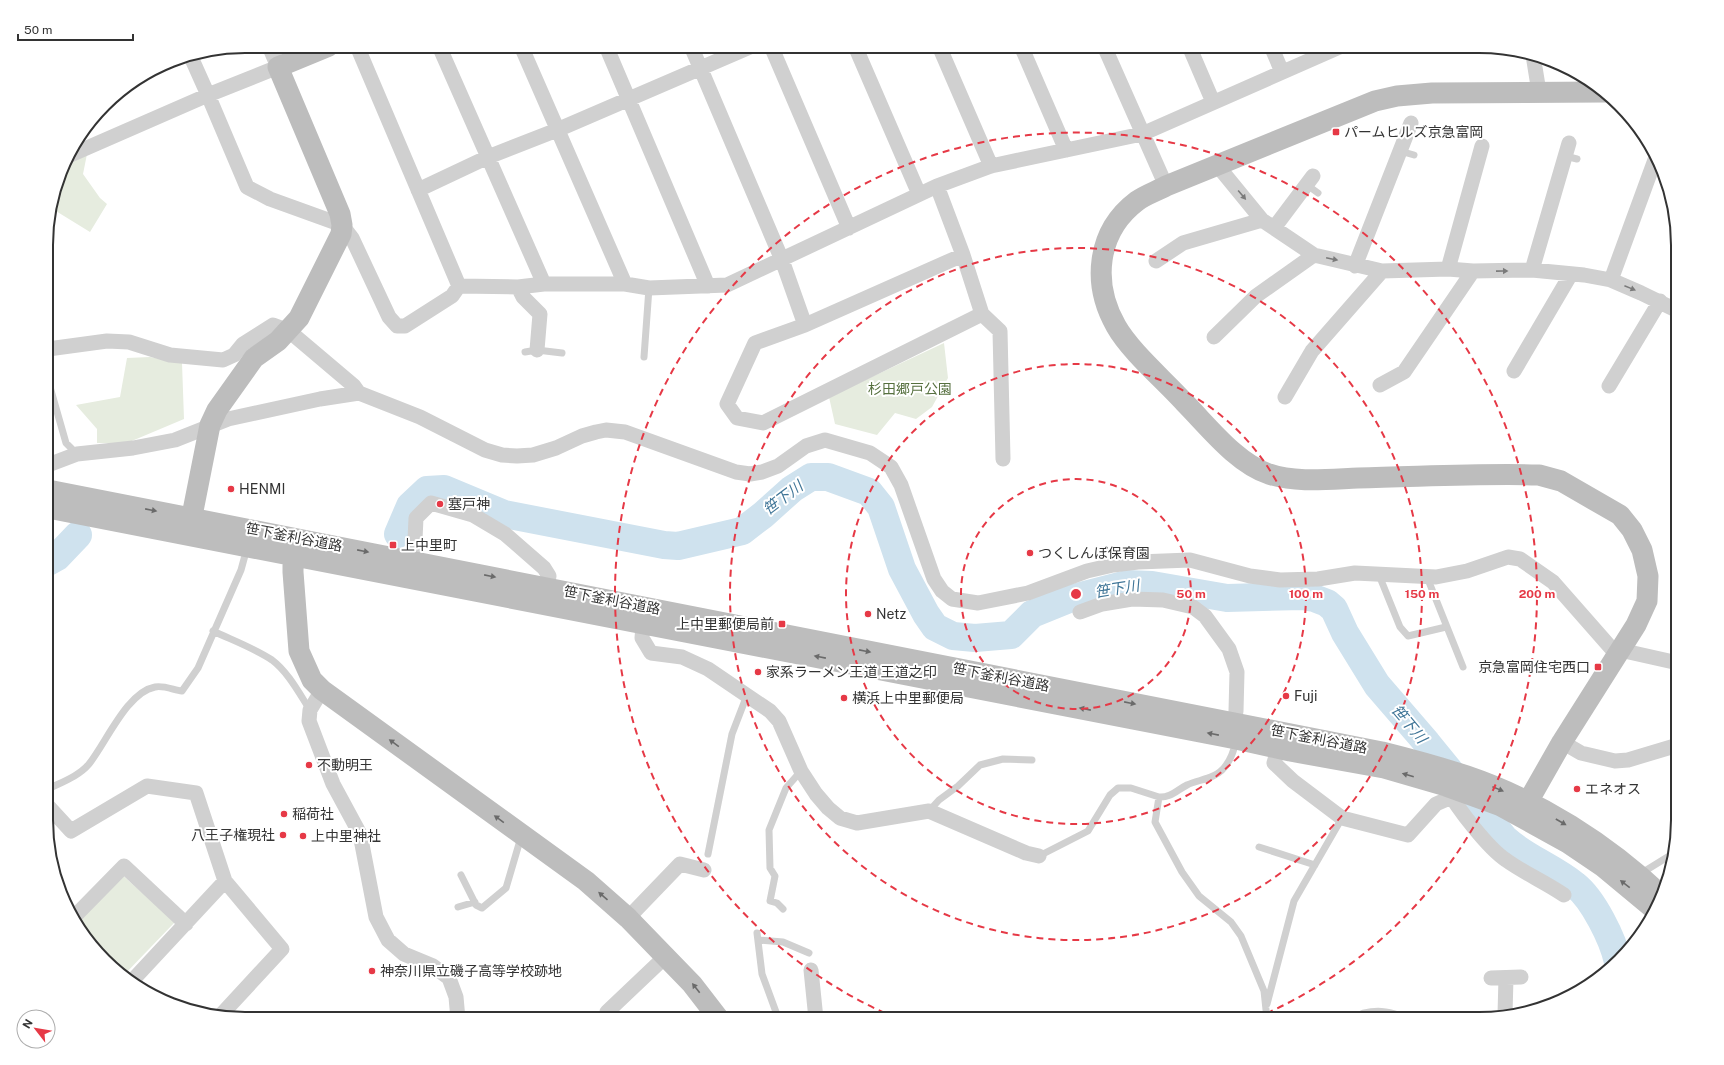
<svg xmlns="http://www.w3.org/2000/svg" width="1724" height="1065" font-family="'Public Sans','Noto Sans JP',sans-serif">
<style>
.green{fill:#e6ecdf}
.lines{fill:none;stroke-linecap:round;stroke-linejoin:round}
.river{stroke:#cfe2ee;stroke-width:28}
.lane{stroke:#d0d0d0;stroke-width:7}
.street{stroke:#d0d0d0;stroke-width:15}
.secondary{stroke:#bdbdbd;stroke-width:21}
.oneway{fill:#7a7a7a}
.oneway2{fill:#6a6a6a}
.ring{fill:none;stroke:#e63946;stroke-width:2;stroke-dasharray:7 5}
.poi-dot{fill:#e63946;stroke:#fff;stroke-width:1.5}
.labels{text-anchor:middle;stroke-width:4;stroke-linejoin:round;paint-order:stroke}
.poi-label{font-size:14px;fill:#333;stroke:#fff;text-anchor:start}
.park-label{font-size:14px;fill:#56703f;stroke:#fff}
.street-label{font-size:14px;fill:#333;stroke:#fff}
.water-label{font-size:15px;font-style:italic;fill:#3f7597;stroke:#fff}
.rim{fill:none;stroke:#333;stroke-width:2}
.centre{fill:#e63946;stroke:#fff;stroke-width:2}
.ring-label{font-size:12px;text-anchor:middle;font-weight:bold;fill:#e63946;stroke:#fff;stroke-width:4;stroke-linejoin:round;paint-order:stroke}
</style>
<rect width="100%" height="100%" fill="#fff"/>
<!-- green -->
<path class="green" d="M87,154L83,174L100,198L107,204L90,232L51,208L64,165Z
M944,343L948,378L932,407L916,419L895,413L877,435L835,424L829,397Z
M150,357L182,363L184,419L127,443H97V429L76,405L120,397L127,358Z
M121,874L175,922L124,975L79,930L76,924Z"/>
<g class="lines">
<!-- river -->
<path class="river" d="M398,534L410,506L427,490L444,489L504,514L664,545L678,546L742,531L763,515L792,489L811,477H828L869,492L881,507L902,569L926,614L935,627L953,636L975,638L1011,635L1032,614L1069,599L1127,584L1152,585L1227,598L1302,596L1314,598L1327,603L1334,609L1345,633L1377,685L1427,743L1505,839C1526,858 1553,867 1575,885C1593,899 1613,939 1618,962
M48,562L57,557L78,535"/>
<!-- lane -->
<path class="lane" d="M1400,151L1414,155
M1565,156L1577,159
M1307,185L1318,193
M525,352L537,350L562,353
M644,357L649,288
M48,380L66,443L77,454
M1379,575L1400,627L1408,636L1446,627
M1427,577L1463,667
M213,631C232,640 254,648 272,660C288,672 299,693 310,710
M1236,741C1233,755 1227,770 1213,776C1205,780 1195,781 1187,785C1177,790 1170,798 1159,797L1155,822L1182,872L1199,896L1231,922L1241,936L1264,991L1267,1019
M48,789C62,782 79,776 89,764C106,743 127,692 155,687C163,685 174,690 182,691L198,668L241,570L247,548
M929,811L939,800L958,786L980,765L1003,759L1032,760
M1259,847L1315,865
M708,854L732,734L747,695
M1039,856L1088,831L1110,795L1118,788H1131L1159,797
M1640,874L1674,853
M461,875L476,905L482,908L506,888L521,837
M458,907L475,902
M783,909L777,903L770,901L775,876L770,868L769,830L786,788L801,771
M757,933L762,974L776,1012L777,1019
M759,940L783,942L809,953
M1267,1004L1294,901L1342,818"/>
<!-- street -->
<path class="street" d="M357,46L459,286
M439,46L544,284
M521,46L625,284
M606,46L708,286
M691,46L782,260L805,325
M771,46L849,228
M855,46L919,194
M939,46L991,166
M1021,46L1066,150
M1104,46L1166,186
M1189,46L1213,102
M1271,46L1282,72
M1533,55L1539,92
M191,57L208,95L278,67L269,46
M66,157L208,95L247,187L270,199L342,225L352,238L389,317L397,326H405L452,296L459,286L518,287L544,284H625L649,288L727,285L937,186L991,166L1142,134L1342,46
M1217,165L1262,220L1314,255L1382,271L1448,269L1473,271L1532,270L1584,275L1611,280L1641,293L1678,311
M937,186L963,255L982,314L1000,331L1003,459
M418,190L488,157L557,130L752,46
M1274,228L1313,176
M963,255L805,325L755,343L727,404L737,418L763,423L982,314
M1156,261L1183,243L1262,220
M1355,266L1411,123
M1448,269L1482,146
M1532,270L1569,143
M1611,280L1656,157
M518,287L523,297L540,314L537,350
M1214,337L1256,296L1314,255
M48,349L107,341L129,342L170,355L223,360L234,355L243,344L273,325L289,331L354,386L359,393
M1514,371L1571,274
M1380,385L1404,372L1473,271
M1609,386L1660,301
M1285,397L1312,351L1382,271
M48,465L77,454L133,448L175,440L228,419L320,399L359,393L420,417L485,450L502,455L517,456L533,455L556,448L582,436L596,432L606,430L625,432L736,472L750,474L762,472L778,466L806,446L825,440L870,453L891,467L901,485L934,579L942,591L952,599L978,603L1028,593L1087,571L1113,565L1138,562L1190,560L1250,576L1280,580L1318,579L1355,573L1436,577L1467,571L1508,557L1520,559L1553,582L1611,648L1678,663
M414,561L416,518L431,503L473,515L505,534L544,568L549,576L547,587
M1080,612L1102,604L1132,599L1163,600L1193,607L1205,616L1229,649L1237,672L1236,711L1234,723
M644,613L642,638L651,653L682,657L708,669L770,711L779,721L801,771L816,794L828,808L840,818L857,823L929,811L1026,853L1039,856
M322,690L310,710L309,721L333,784L360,834L376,917L388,940L404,954L433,966L449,978L456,997L458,1019
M1281,740L1274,763L1293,781L1342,818L1408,835L1436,804L1452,797
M1562,742L1581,753L1615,761L1628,760L1678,745
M1447,789C1457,808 1488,848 1506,860C1524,873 1545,882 1564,895
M48,806L71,831L147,786L196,793L225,881
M73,918L124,866L186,924
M628,918L680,864L704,870
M811,970L816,1019
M1491,978L1521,977
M131,982L225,881L282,949L220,1016
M1364,1017C1377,1014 1386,1015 1398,1019
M1503,1017L1505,1014L1506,978
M612,1019L607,1012L666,956"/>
<!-- secondary -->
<path class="secondary" d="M48,490L1382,752C1410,759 1439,767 1467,776C1538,800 1607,844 1662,896
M48,508L1236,739L1290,751L1384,768L1446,786L1485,800L1501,806L1568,843L1602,866L1655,910
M189,531L210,425L217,410L254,358L278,341L299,318L341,234L342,225L340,214L278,67L329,46
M296,542L293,556V572L299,651L312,680L322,690L586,881L628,918L692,984L719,1019
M1521,814L1562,742L1636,625L1647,601L1648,576L1642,550L1632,530L1620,515L1561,481L1539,475C1479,473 1418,477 1358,478C1331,479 1294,483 1269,474C1236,463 1208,426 1184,402C1164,380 1130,351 1116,326C1092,284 1096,232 1137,201C1145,195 1157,191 1166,186L1375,101L1397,96L1432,93L1605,92"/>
</g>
<!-- one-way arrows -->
<defs><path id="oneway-solid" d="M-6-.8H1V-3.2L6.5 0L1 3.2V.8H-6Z"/></defs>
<g class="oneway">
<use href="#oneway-solid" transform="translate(1242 195) rotate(50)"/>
<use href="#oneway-solid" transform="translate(1332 259) rotate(12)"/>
<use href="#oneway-solid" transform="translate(1502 271) rotate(-1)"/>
<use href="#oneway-solid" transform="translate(1630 288) rotate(22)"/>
</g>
<g class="oneway2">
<use href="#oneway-solid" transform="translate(151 510) rotate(11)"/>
<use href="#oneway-solid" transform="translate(363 551) rotate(11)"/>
<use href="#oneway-solid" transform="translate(490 576) rotate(11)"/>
<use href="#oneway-solid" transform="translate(865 651) rotate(11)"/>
<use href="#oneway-solid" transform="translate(820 657) rotate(-169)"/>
<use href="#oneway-solid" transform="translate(1130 703) rotate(11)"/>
<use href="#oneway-solid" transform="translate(1085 709) rotate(-169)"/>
<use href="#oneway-solid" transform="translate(1213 734) rotate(-169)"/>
<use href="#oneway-solid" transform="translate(394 743) rotate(-144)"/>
<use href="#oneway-solid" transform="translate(1408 775) rotate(-164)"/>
<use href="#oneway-solid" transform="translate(1498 789) rotate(22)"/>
<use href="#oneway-solid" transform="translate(499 819) rotate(-144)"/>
<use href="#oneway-solid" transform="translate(1561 822) rotate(30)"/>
<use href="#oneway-solid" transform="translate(1625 884) rotate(-142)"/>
<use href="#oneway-solid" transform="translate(603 896) rotate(-139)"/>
<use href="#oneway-solid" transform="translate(696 988) rotate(-128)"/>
</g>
<!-- distance rings -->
<g class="ring">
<circle cx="1076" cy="594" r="115"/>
<circle cx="1076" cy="594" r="230"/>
<circle cx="1076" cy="594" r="346"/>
<path d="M896 1018A461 461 0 1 1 1256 1018"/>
</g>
<!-- markers -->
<g class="poi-dot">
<rect x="1332" y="128" width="8" height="8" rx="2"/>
<circle cx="231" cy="489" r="4"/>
<circle cx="440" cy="504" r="4"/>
<rect x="389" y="541" width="8" height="8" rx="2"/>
<circle cx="1030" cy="553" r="4"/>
<circle cx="868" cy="614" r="4"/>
<rect x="778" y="620" width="8" height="8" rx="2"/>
<rect x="1594" y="663" width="8" height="8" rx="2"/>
<circle cx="758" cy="672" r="4"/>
<circle cx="1286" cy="696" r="4"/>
<circle cx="844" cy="698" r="4"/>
<circle cx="309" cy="765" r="4"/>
<circle cx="1577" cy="789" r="4"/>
<circle cx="284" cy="814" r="4"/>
<circle cx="283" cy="835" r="4"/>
<circle cx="303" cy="836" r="4"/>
<circle cx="372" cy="971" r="4"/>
</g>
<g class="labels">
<!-- poi labels -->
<g class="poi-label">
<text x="1344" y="137">パームヒルズ京急富岡</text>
<text x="239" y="494">HENMI</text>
<text x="448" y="509">塞戸神</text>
<text x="401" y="550">上中里町</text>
<text x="1038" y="558">つくしんぼ保育園</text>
<text x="876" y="619">Netz</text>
<text x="774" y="629" text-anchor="end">上中里郵便局前</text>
<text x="1590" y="672" text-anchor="end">京急富岡住宅西口</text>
<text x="766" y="677">家系ラーメン王道 王道之印</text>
<text x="1294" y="701">Fuji</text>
<text x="852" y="703">横浜上中里郵便局</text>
<text x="317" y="770">不動明王</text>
<text x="1585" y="794">エネオス</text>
<text x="292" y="819">稲荷社</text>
<text x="275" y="840" text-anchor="end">八王子権現社</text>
<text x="311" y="841">上中里神社</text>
<text x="380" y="976">神奈川県立磯子高等学校跡地</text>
</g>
<!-- park labels -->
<g class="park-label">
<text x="910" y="394">杉田郷戸公園</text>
</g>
<!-- street labels -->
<g class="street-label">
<text transform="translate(294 537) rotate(11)" y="5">笹下釜利谷道路</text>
<text transform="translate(612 600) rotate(11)" y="5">笹下釜利谷道路</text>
<text transform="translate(1001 677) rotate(11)" y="5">笹下釜利谷道路</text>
<text transform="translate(1319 739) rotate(11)" y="5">笹下釜利谷道路</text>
</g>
<!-- water labels -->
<g class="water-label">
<text transform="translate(783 498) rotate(-37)" y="5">笹下川</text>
<text transform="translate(1117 589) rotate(-9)" y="5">笹下川</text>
<text transform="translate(1409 724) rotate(50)" y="5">笹下川</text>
</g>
</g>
<!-- crop -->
<path d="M0 0H1724V1065H0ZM245 53H1479A192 192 0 0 1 1671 245V820A192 192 0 0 1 1479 1012H245A192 192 0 0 1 53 820V245A192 192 0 0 1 245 53Z" fill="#fff" fill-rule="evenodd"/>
<path class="rim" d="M245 53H1479A192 192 0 0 1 1671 245V820A192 192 0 0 1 1479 1012H245A192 192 0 0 1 53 820V245A192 192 0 0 1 245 53Z"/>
<circle cx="1076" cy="594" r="6" class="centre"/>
<g class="ring-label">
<text x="1191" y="598">50 m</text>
<text x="1306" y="598">100 m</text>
<text x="1422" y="598">150 m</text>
<text x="1537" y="598">200 m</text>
</g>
<!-- north arrow -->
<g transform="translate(36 1029) rotate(301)"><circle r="19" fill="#ffffff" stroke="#adadad"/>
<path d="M0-3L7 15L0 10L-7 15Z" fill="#e63946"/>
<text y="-6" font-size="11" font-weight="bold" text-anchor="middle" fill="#333333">N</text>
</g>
<!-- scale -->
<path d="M18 34v6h115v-6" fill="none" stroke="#333333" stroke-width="2"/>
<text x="24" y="34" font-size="12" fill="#333333" stroke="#ffffff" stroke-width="3" paint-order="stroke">50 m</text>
</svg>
